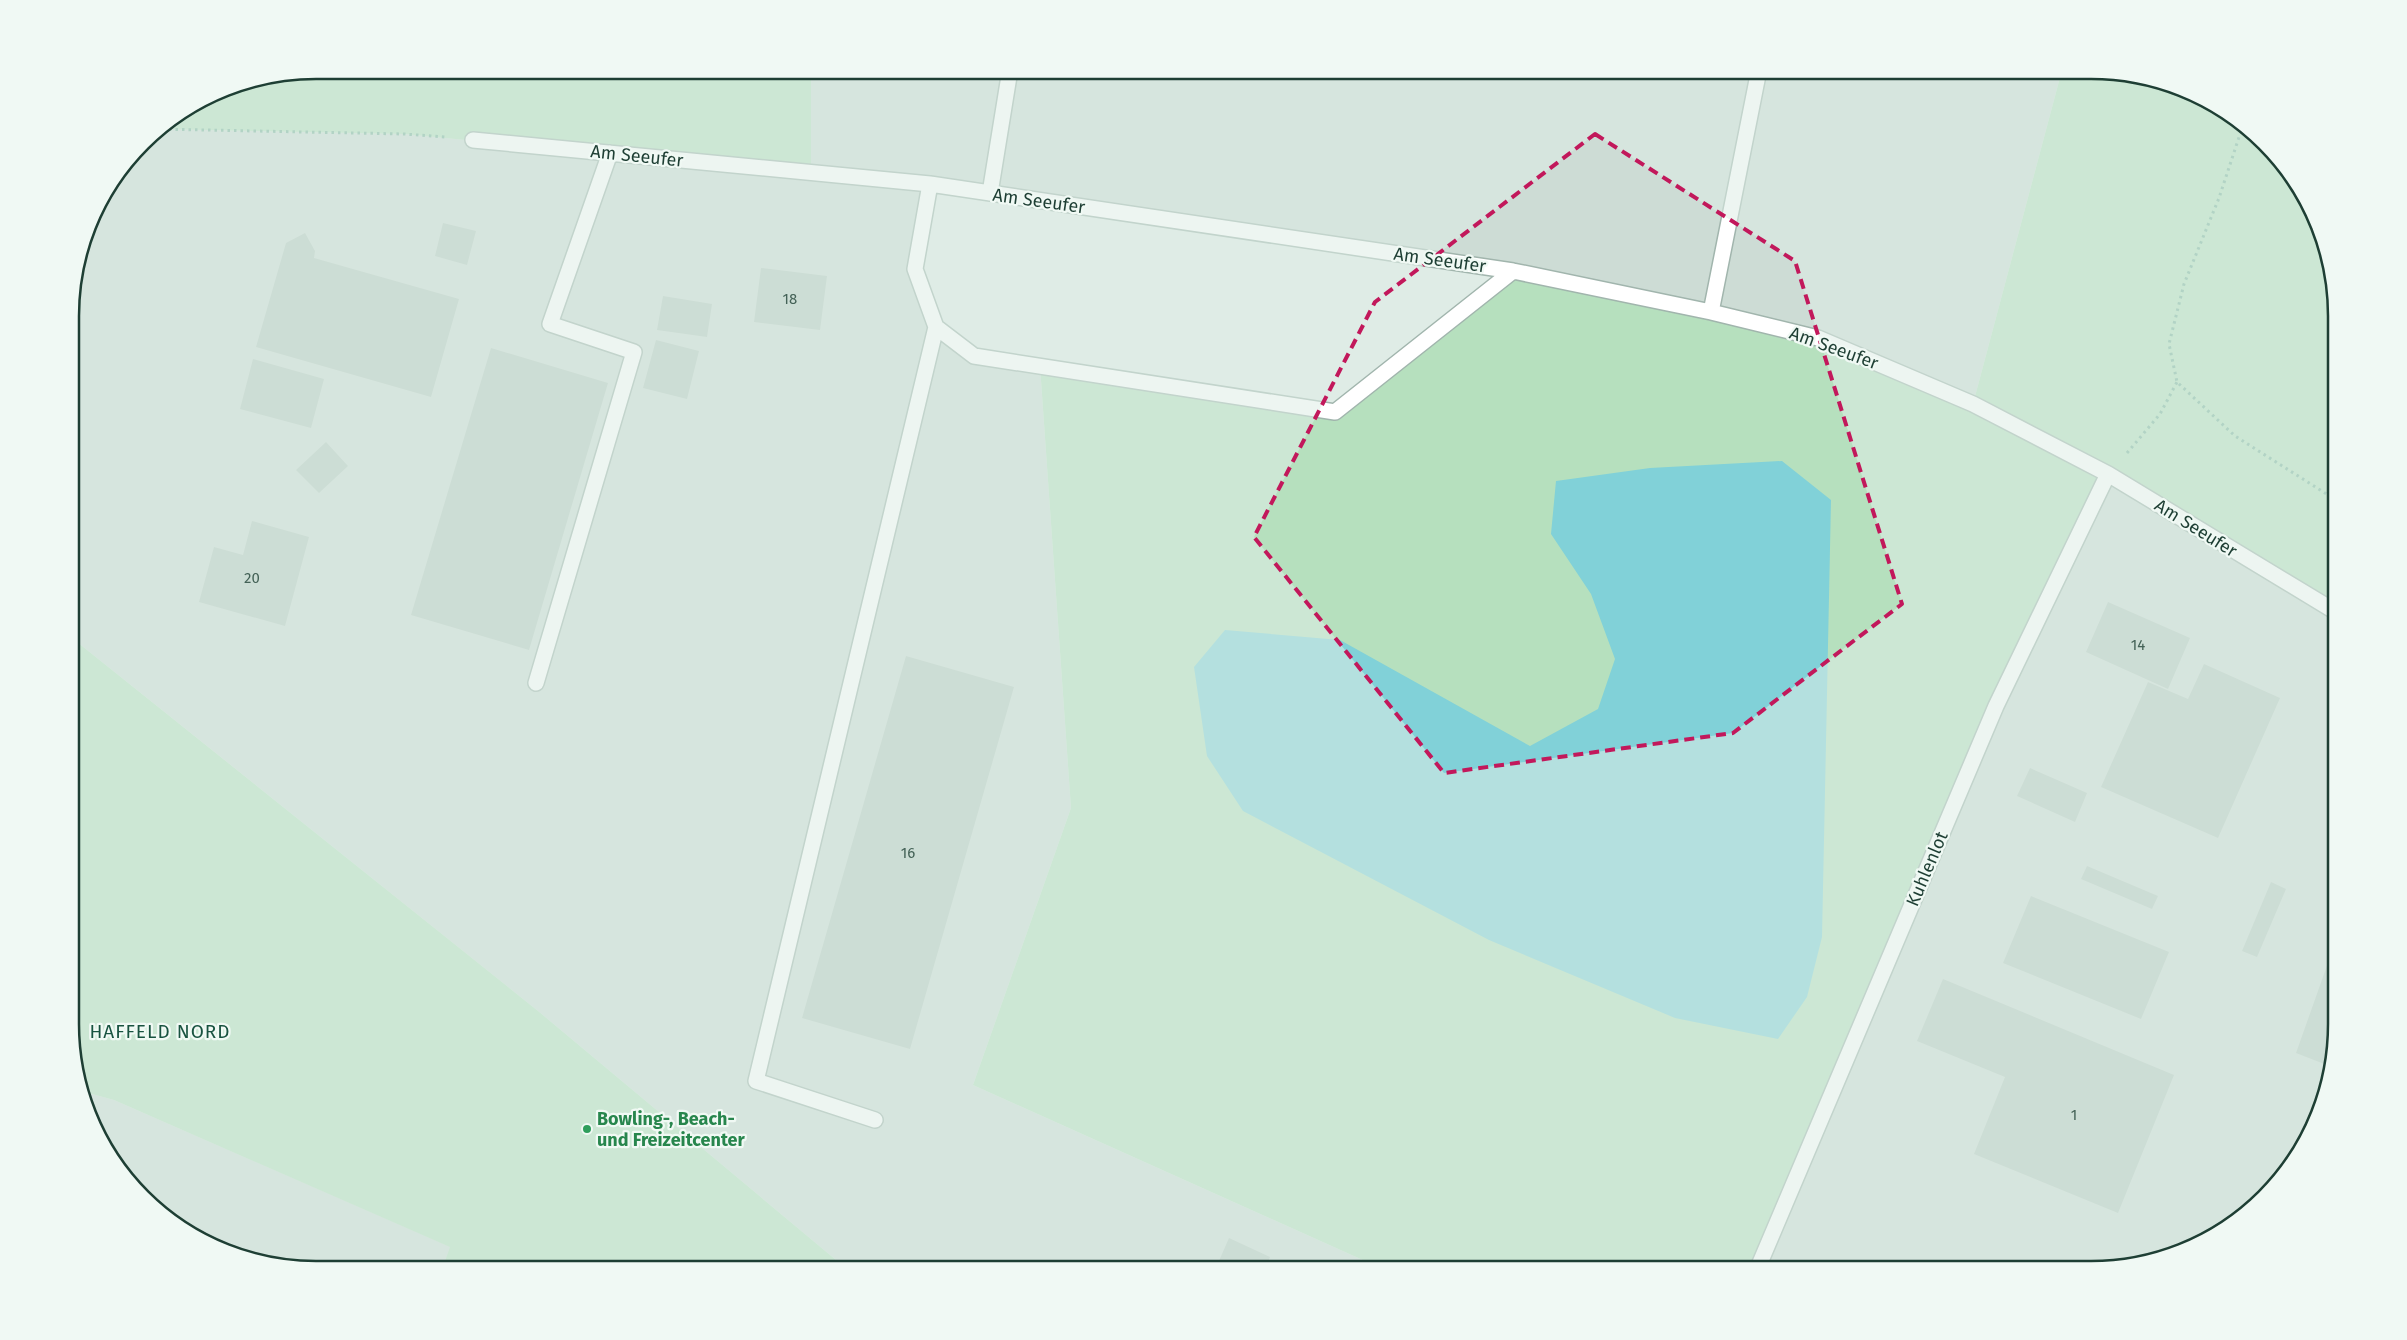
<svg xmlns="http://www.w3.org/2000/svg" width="2407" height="1340" font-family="'Fira Sans',sans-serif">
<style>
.built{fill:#cddcd5}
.green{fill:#b6e0be}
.water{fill:#81d1d8}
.building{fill:#b7cac1}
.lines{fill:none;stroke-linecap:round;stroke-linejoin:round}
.minor-casing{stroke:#a1b5ad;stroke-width:18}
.path{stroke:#7cb49e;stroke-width:3;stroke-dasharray:2.5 4;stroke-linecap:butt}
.minor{stroke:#fff;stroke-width:15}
.marked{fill:none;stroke:#c2185b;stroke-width:4;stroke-dasharray:10 6;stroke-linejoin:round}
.leisure-dot{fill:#2e9e5b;stroke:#f0f9f4;stroke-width:2}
.labels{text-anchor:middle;stroke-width:4.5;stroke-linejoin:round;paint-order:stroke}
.number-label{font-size:15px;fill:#446257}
.street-label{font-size:18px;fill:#1e3f34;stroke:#f0f9f4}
.leisure-label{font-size:18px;font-weight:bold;fill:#27864d;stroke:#f0f9f4;text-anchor:start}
.neighbourhood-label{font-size:19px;letter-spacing:1px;fill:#185340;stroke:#f0f9f4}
.rim{fill:none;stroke:#1e3f34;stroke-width:2.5}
</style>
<rect width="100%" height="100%" fill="#dfece6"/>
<!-- built -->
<path class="built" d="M811,70H2062L1973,404L1513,271L930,184L915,269L936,327L974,356L1040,366L1071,808L973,1085L1385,1270H848L538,1011L72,638V284L95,207L153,131L156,129L404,134L811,172Z
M2108,475L2336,612V1041L2329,1089L2304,1147L2265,1198L2228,1229L2170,1257L2108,1269L1757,1270L1996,706Z
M81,1091L114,1100L451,1247L442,1270H315L251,1262L193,1237L153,1209L111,1161L89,1118Z"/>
<!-- green -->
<path class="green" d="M315,70H811V173L404,134L156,129L222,89Z
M2062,70H2092L2156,78L2214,103L2265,142L2296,179L2324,237L2336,299V612L2109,475L1996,706L1757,1270H1385L973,1085L1071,808L1040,366L1335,412L1513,271L1818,338L1973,404Z
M72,638L538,1011L848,1270H442L450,1247L114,1100L81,1091L72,1056Z"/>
<!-- water -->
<path class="water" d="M1782,461L1831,500L1822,937L1807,997L1778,1039L1675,1018L1489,940L1243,811L1207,756L1194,667L1225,630L1340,640L1530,746L1598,709L1615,659L1591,594L1551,534L1556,481L1650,468Z"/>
<!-- building -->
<path class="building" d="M1449,70H1467L1466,74Z
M443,223L476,231L467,265L435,256Z
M305,233L315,251L314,258L459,299L431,397L256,347L286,243Z
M761,268L827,276L820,330L754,322Z
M663,296L712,304L707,337L657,330Z
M656,340L699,351L687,399L643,388Z
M491,348L608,383L529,650L411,615Z
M253,359L324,379L311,428L240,409Z
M326,442L348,466L319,493L296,470Z
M252,521L309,537L285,626L199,602L214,547L243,555Z
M2108,602L2190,638L2168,689L2086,652Z
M906,656L1014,687L910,1049L802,1018Z
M2204,664L2280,698L2218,838L2101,787L2148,682L2188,699Z
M2030,768L2087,793L2075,822L2017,796Z
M2087,866L2158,896L2152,909L2081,879Z
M2271,882L2286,889L2257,957L2242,951Z
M2031,896L2169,952L2141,1019L2003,963Z
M2335,943L2336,1041L2332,1067L2296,1053Z
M1943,979L2174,1075L2118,1213L1974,1154L2005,1077L1917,1041Z
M1229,1238L1270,1257L1265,1270H1215Z
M1861,1261L1894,1262V1270H1860Z"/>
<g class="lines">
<!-- minor casing -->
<g class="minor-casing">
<path id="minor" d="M473,140L930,184L1513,271L1711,312L1818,338L1973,404L2108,474L2336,612
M930,184L915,269L936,327L974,356L1335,412L1513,271
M990,193L1010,70
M1711,312L1759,70
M536,683L634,352L550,324L610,153
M875,1120L756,1081L936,327
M1757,1270L1996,706L2108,474"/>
</g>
<!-- path -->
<path class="path" d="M2243,125L2219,198L2184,284L2169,344L2177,382L2235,436L2336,500
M156,129L404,134L445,137
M2127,453L2160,414L2177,382"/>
<!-- minor -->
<use href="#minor" class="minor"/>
</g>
<!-- marked area -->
<path d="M0 0H2407V1340H0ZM1595,134L1795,261L1902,604L1733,733L1444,773L1254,537L1375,302Z" fill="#dfece6" fill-opacity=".55" fill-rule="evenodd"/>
<path class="marked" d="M1595,134L1795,261L1902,604L1733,733L1444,773L1254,537L1375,302Z"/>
<!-- markers -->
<circle class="leisure-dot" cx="587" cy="1129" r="5"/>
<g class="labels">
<!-- number labels -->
<g class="number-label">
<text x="790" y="304">18</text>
<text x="252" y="583">20</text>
<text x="2138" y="650">14</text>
<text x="908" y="858">16</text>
<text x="2074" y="1120">1</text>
</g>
<!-- street labels -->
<g class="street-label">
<text transform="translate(637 156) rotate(6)" y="6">Am Seeufer</text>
<text transform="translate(1039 201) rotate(8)" y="6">Am Seeufer</text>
<text transform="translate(1440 260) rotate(8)" y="6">Am Seeufer</text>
<text transform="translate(1834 348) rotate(20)" y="6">Am Seeufer</text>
<text transform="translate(2196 528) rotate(32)" y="6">Am Seeufer</text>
<text transform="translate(1927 869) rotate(-67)" y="6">Kuhlenlot</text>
</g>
<!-- leisure labels -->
<g class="leisure-label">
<text x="597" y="1125">Bowling-, Beach-<tspan x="597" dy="21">und Freizeitcenter</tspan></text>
</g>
<!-- neighbourhood labels -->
<g class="neighbourhood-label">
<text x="160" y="1038">HAFFELD NORD</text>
</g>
</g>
<!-- crop -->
<path d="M0 0H2407V1340H0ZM316 79H2091A237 237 0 0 1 2328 316V1024A237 237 0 0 1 2091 1261H316A237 237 0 0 1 79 1024V316A237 237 0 0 1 316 79Z" fill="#f0f9f4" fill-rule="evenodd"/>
<path class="rim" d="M316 79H2091A237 237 0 0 1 2328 316V1024A237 237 0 0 1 2091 1261H316A237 237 0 0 1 79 1024V316A237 237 0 0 1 316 79Z"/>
</svg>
